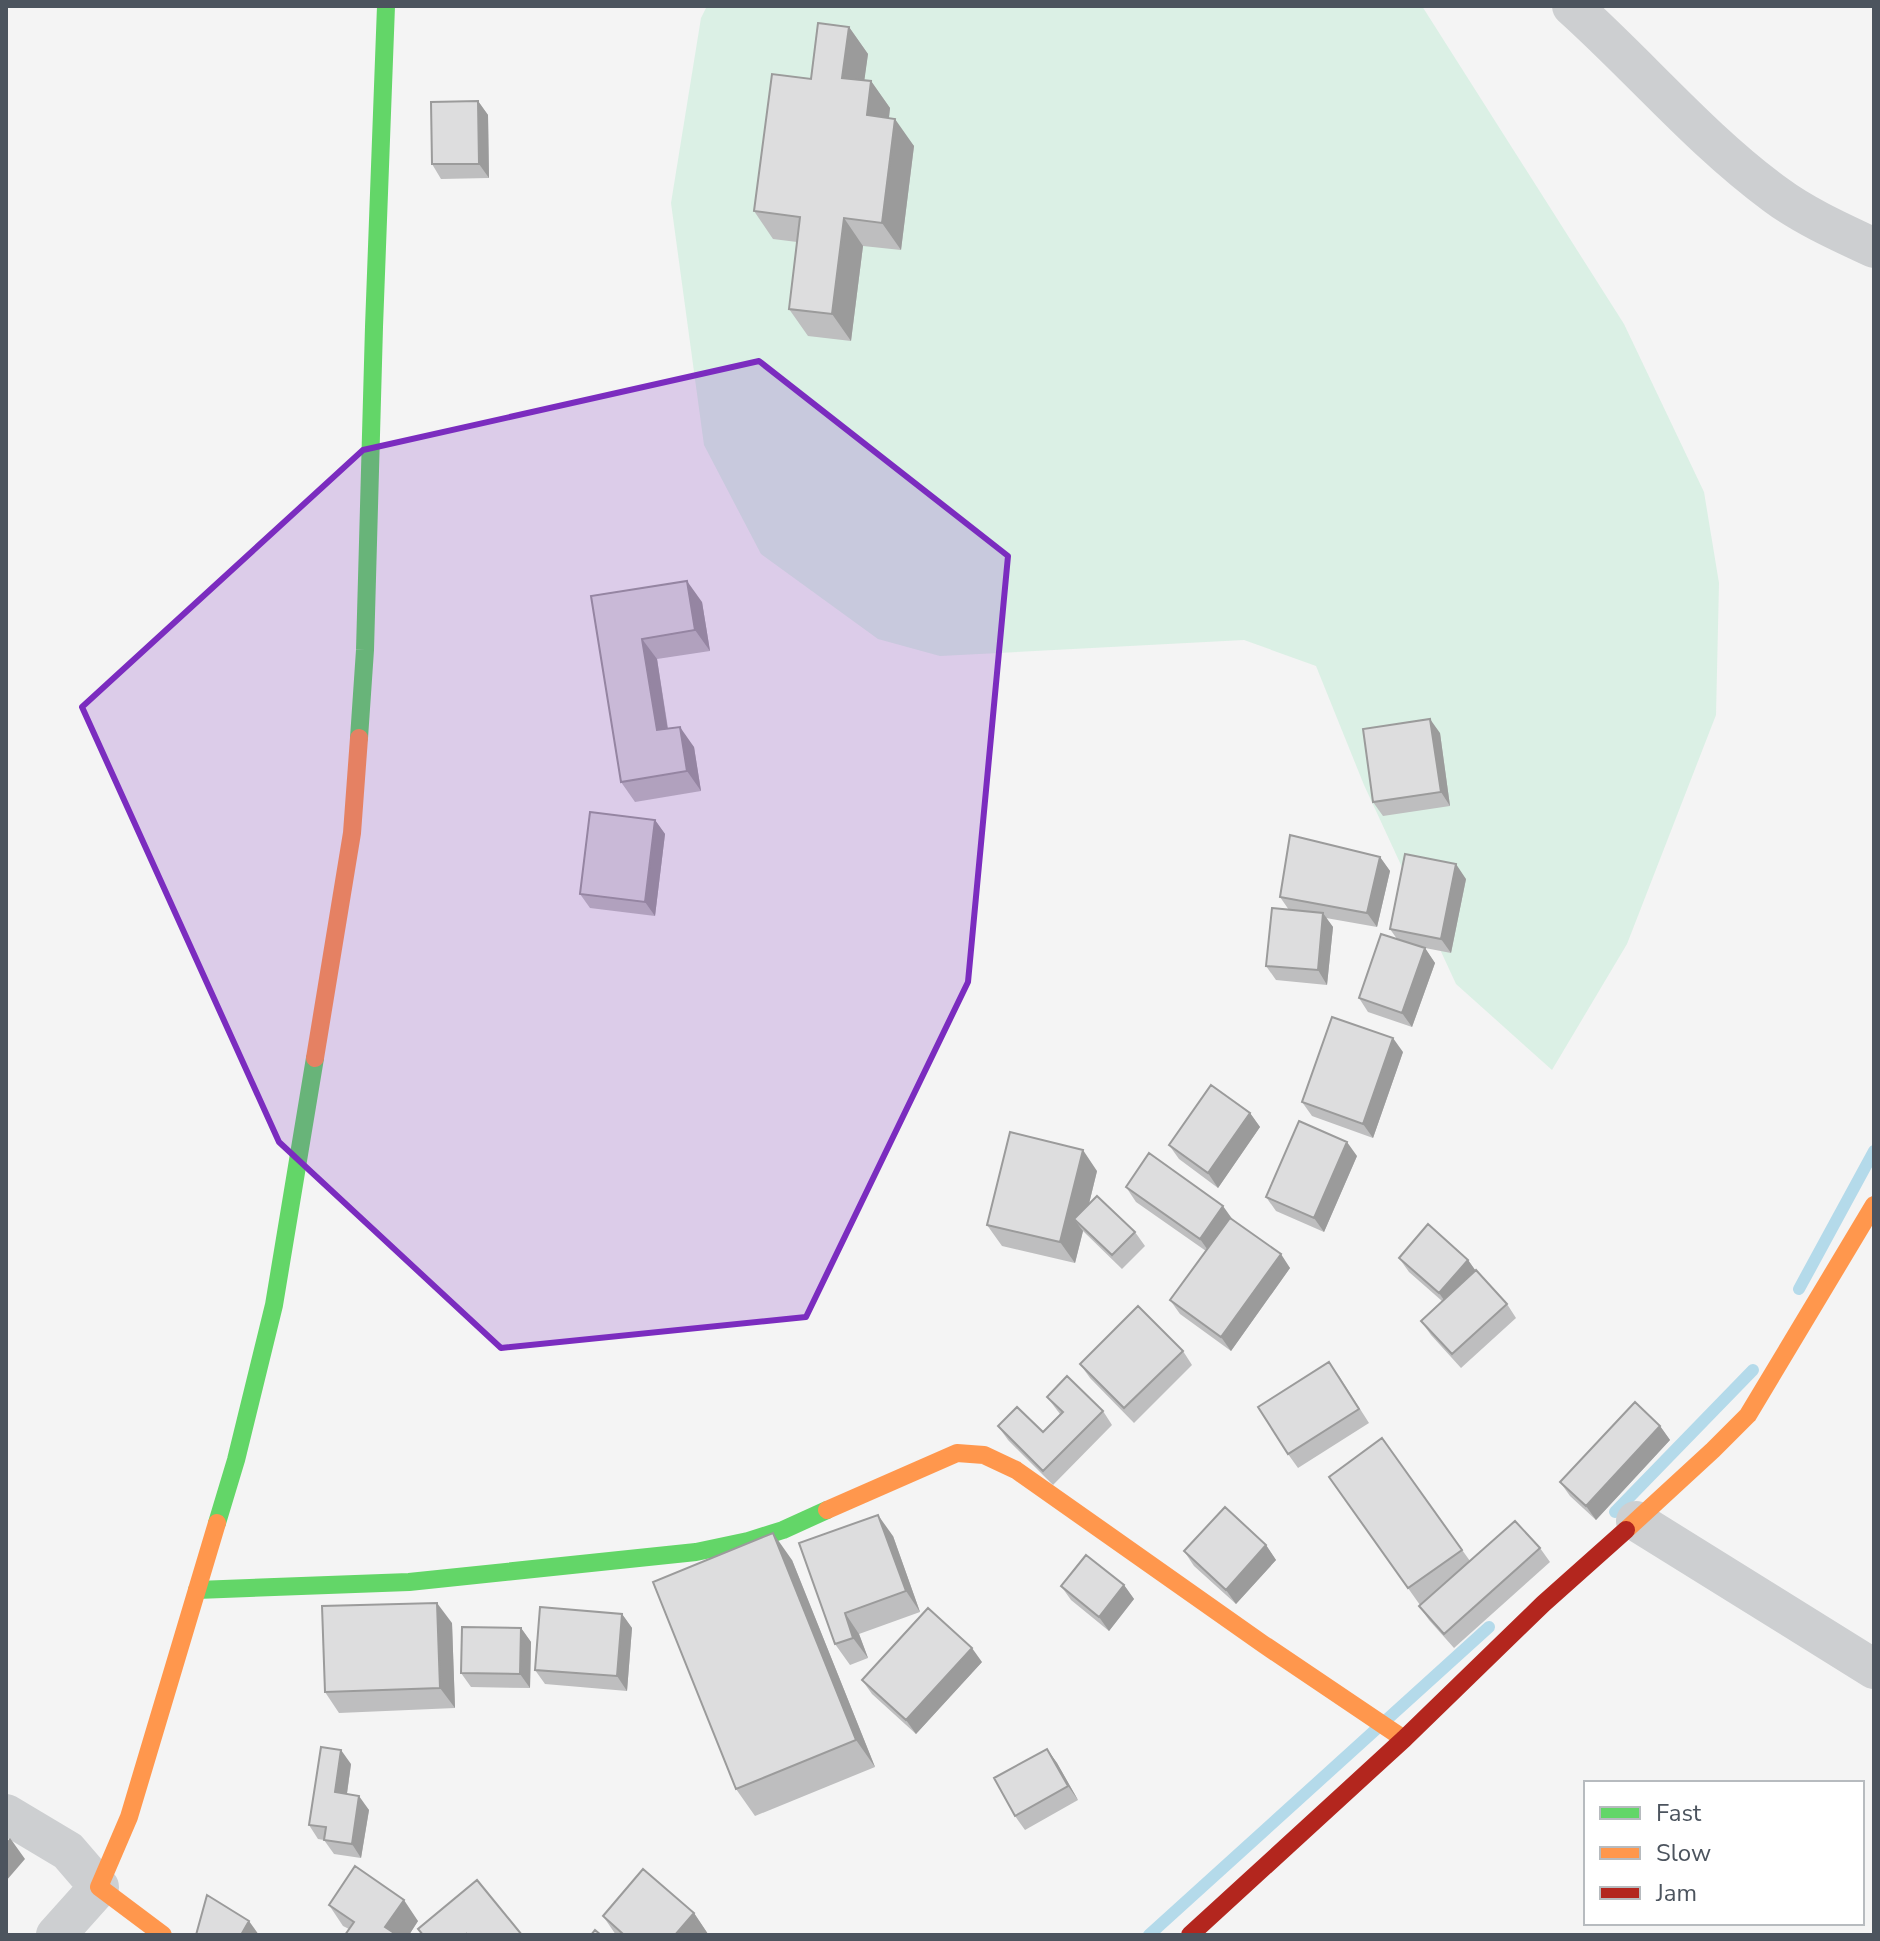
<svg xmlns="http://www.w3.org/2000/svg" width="1880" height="1941" font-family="'Nunito Sans',sans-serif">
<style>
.green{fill:#dbf0e5}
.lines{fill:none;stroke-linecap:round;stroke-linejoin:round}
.stream{stroke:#b4daea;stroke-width:12}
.street{stroke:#cdcfd1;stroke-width:40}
.fast{stroke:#63d668;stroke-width:18}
.slow{stroke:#ff974d;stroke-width:18}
.jam{stroke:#b3261e;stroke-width:18}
.wall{fill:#bebebf}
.shaded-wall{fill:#9b9b9b}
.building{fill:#ddddde;stroke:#9b9b9b;stroke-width:2}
.marked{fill:#7b2cbf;fill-opacity:0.2;stroke:#7b2cbf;stroke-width:6;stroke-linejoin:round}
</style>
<rect width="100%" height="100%" fill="#f4f4f4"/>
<!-- green -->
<path class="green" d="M707,6H1422L1624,324L1704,492L1719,583L1716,715L1627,944L1552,1070L1456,984L1364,785L1316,666L1244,640L940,656L878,639L761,554L704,445L671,203L701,18Z"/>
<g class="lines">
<!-- stream -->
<path class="stream" d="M1799,1289L1874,1151
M1615,1512L1753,1370
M1149,1935L1489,1627"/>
<!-- street -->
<path class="street" d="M1572,6C1641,68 1701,140 1776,195C1804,216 1842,233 1874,248
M1636,1521L1874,1669
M6,1814L68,1851L99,1887L56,1935"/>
<!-- fast -->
<path class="fast" d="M359,738L365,650L374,327L386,6
M217,1523L236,1460L274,1305L315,1058
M197,1590L409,1582L696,1552L748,1541L783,1530L827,1510"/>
<!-- slow -->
<path class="slow" d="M315,1058L352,833L359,738
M827,1510L957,1453L984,1455L1016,1470L1263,1644L1404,1739
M1626,1530L1713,1450L1748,1415L1874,1205
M163,1935L99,1887L129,1817L217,1523"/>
<!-- jam -->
<path class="jam" d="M1190,1935L1404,1739L1543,1604L1626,1530"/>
</g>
<!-- wall -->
<path class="wall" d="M849,27L868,54L864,80L871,81L890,108L889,118L914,146L901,250L863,246L851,341L808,336L789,309L797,242L773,239L754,211L811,79Z
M478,101L488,115L489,178L441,179L432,164Z
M591,596L702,602L710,651L657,659L668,728L694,747L701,791L635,802L621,782Z
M1440,733L1450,806L1383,816L1373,802Z
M655,820L665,834L655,916L590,908L580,894Z
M1380,857L1390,871L1377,927L1326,918L1333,927L1327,985L1276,980L1266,966L1289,910L1280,897Z
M1466,879L1451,953L1420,947L1425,948L1435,963L1412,1027L1368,1012L1359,998L1397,939L1390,929Z
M1403,1052L1373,1138L1312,1116L1302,1102Z
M1250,1113L1260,1127L1218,1188L1179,1159L1169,1145Z
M1357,1156L1324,1232L1276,1211L1266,1197Z
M1097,1171L1089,1204L1135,1232L1145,1246L1122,1269L1083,1231L1075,1263L1002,1246L987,1225Z
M1126,1187L1233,1220L1290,1268L1231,1351L1180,1314L1170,1300L1206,1251L1136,1202Z
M1399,1258L1468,1260L1475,1270L1507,1304L1516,1318L1461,1368L1431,1335L1421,1321L1442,1301L1409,1272Z
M1183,1351L1192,1365L1134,1423L1090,1378L1080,1364Z
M1339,1376L1369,1423L1298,1468L1288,1454Z
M1047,1397L1103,1411L1112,1425L1053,1485L1008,1440L998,1426L1043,1432L1060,1414Z
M1660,1426L1670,1440L1596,1520L1570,1496L1560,1482Z
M1382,1438L1470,1561L1540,1548L1550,1562L1454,1648L1429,1620L1419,1606L1420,1605L1329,1477Z
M893,1536L920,1612L859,1634L868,1658L850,1665L835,1644L799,1543Z
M1266,1545L1276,1560L1236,1604L1194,1566L1184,1551Z
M792,1560L875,1767L755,1816L736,1789Z
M1124,1585L1134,1599L1109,1631L1071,1600L1061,1586Z
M622,1614L632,1628L627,1691L545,1684L535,1670Z
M452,1623L455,1708L339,1713L325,1692Z
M521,1628L531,1642L530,1688L471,1687L461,1673Z
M982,1662L916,1734L872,1694L862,1680Z
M1047,1749L1057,1763L1078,1800L1025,1830L1015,1816Z
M351,1764L347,1794L369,1810L361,1858L334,1854L324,1840L318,1839L309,1825Z
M329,1905L418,1921L409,1935H345L349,1929L343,1926Z
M694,1913L708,1934L707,1935H616L603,1916Z"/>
<!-- shaded-wall -->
<path class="shaded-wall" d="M849,27L868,54L861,105L842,78Z
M871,81L890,108L886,143L867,115Z
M478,101L488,115L489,178L479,164Z
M895,119L914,146L901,250L882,223Z
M844,218L863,246L851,341L832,314Z
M687,581L702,602L710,651L695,630Z
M642,639L657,659L671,751L657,730Z
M1430,719L1440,733L1450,806L1441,792Z
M680,727L694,747L701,791L687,771Z
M655,820L665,834L655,916L645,902Z
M1380,857L1390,871L1377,927L1367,913Z
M1456,864L1466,879L1451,953L1441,939Z
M1323,913L1333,927L1327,985L1318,970Z
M1425,948L1435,963L1412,1027L1402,1013Z
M1393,1038L1403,1052L1373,1138L1363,1124Z
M1250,1113L1260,1127L1218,1188L1208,1173Z
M1347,1142L1357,1156L1324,1232L1314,1218Z
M1083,1150L1097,1171L1083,1228L1074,1219L1083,1231L1075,1263L1060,1242Z
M1223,1206L1233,1220L1210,1253L1200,1239Z
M1281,1254L1290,1268L1231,1351L1221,1337Z
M1468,1260L1478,1274L1449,1307L1439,1293Z
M1660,1426L1670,1440L1596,1520L1586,1506Z
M878,1515L893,1536L920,1612L906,1591Z
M773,1533L792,1560L875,1767L856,1740Z
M1266,1545L1276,1560L1236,1604L1226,1590Z
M1124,1585L1134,1599L1109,1631L1099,1617Z
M437,1603L452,1623L455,1708L440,1688Z
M845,1613L859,1634L868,1658L853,1638Z
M622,1614L632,1628L627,1691L617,1676Z
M521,1628L531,1642L530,1688L520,1674Z
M972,1648L982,1662L916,1734L906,1720Z
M1047,1749L1057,1763L1078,1800L1068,1786Z
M341,1750L351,1764L345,1807L335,1792Z
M359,1796L369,1810L361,1858L352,1844Z
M10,1838L25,1859L6,1881V1843Z
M404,1900L418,1921L409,1935H391L385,1927Z
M694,1913L708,1934L707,1935H675Z
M249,1921L259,1935H241Z"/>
<!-- building -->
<path class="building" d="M818,23L849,27L842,78L871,81L867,115L895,119L882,223L844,218L832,314L789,309L800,217L754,211L772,74L811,79Z
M478,101L479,164H432L431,102Z
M687,581L695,630L642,639L657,730L680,727L687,771L621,782L591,596Z
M1430,719L1441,792L1373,802L1363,729Z
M590,812L655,820L645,902L580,894Z
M1290,835L1380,857L1367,913L1280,897Z
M1405,854L1456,864L1441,939L1390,929Z
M1272,908L1323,913L1318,970L1266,966Z
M1381,934L1425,948L1402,1013L1359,998Z
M1332,1017L1393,1038L1363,1124L1302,1102Z
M1211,1085L1250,1113L1208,1173L1169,1145Z
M1299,1121L1347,1142L1314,1218L1266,1197Z
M1010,1132L1083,1150L1060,1242L987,1225Z
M1149,1153L1223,1206L1200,1239L1126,1187Z
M1097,1196L1135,1232L1112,1255L1074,1219Z
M1230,1218L1281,1254L1221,1337L1170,1300Z
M1428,1224L1468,1260L1439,1293L1399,1258Z
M1476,1270L1507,1304L1452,1354L1421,1321Z
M1138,1306L1183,1351L1124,1408L1080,1364Z
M1329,1362L1359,1409L1288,1454L1258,1407Z
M1067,1376L1103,1411L1043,1471L998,1426L1017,1407L1043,1432L1063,1412L1047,1397Z
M1635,1402L1660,1426L1586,1506L1560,1482Z
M1382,1438L1462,1550L1408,1588L1329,1477Z
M1225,1507L1266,1545L1226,1590L1184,1551Z
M878,1515L906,1591L845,1613L853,1638L835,1644L799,1543Z
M1515,1521L1540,1548L1444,1634L1419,1606Z
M773,1533L856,1740L736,1789L653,1582Z
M1086,1555L1124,1585L1099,1617L1061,1586Z
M437,1603L440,1688L325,1692L322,1606Z
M540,1607L622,1614L617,1676L535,1670Z
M928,1608L972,1648L906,1720L862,1680Z
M462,1627L521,1628L520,1674L461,1673Z
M321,1747L341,1750L335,1792L359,1796L352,1844L324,1840L326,1827L309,1825Z
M1047,1749L1068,1786L1015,1816L994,1778Z
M355,1866L404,1900L385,1927L397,1935H345L354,1922L329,1905Z
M643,1869L694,1913L675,1935H620L622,1933L603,1916Z
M477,1880L522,1935H466V1934L464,1935H423L418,1929Z
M207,1895L249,1921L241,1935H196Z
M595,1930L601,1935H591Z"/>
<!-- marked area -->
<path class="marked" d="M759,361L1008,556L968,982L806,1317L501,1348L279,1142L82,707L363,450Z"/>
<!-- border -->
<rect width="1880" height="1941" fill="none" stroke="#4c545e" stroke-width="16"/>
<!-- legend -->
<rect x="1584" y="1781" width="280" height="144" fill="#ffffff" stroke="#b7bbbf" stroke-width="2"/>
<rect x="1600" y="1807" width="40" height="12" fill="#63d668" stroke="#b7bbbf" stroke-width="2"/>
<text x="1656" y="1821" font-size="24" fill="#4c545e">Fast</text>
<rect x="1600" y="1847" width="40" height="12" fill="#ff974d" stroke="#b7bbbf" stroke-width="2"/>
<text x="1656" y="1861" font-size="24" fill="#4c545e">Slow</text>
<rect x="1600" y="1887" width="40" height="12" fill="#b3261e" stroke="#b7bbbf" stroke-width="2"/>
<text x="1656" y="1901" font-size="24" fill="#4c545e">Jam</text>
</svg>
